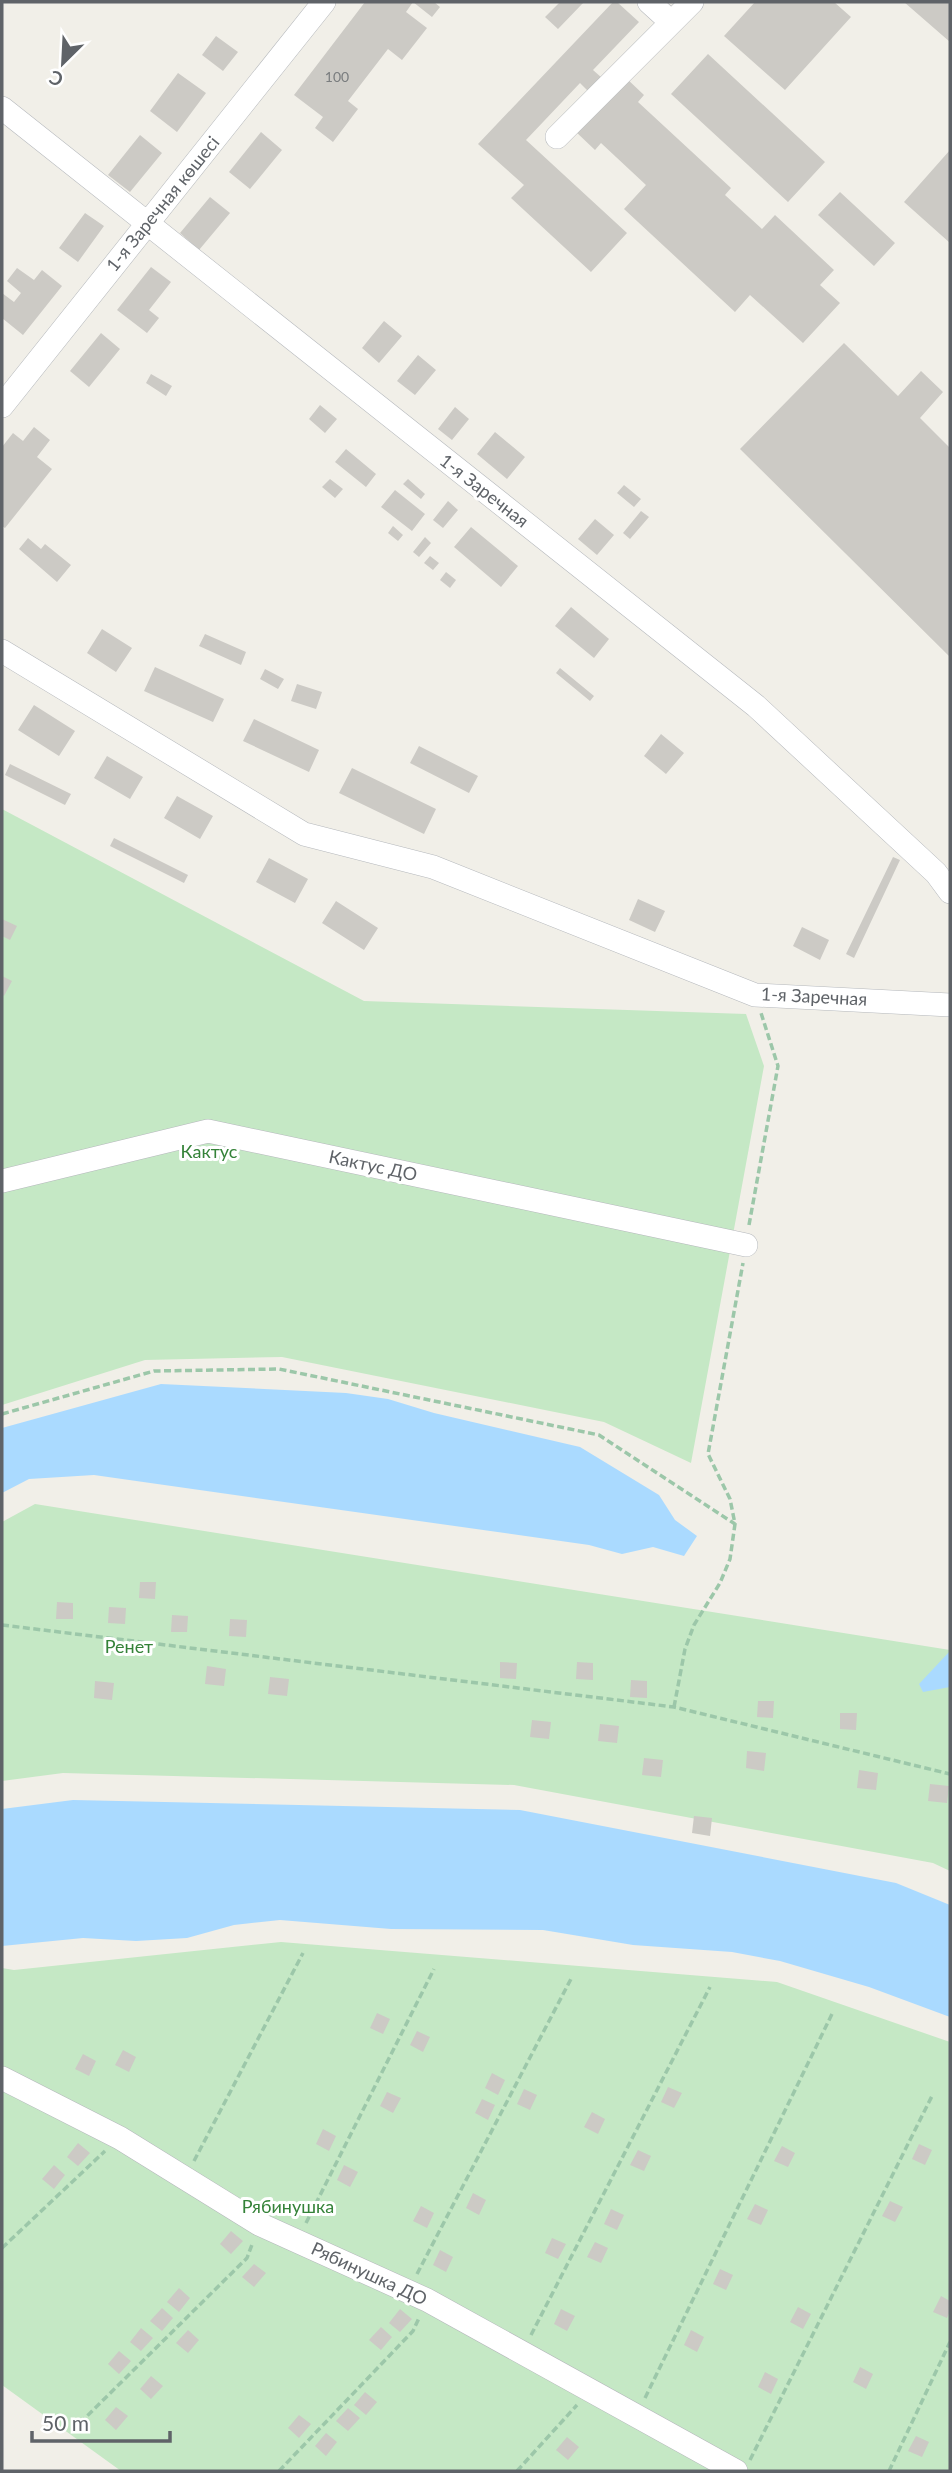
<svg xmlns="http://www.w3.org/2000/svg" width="952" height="2473" font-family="Lato,sans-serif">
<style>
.green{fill:#c5e8c5}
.water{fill:#aadaff}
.building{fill:#cccac5}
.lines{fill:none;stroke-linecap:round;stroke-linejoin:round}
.minor-casing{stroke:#b5b8bc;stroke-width:24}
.path{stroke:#9cc7a9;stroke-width:3.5;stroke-dasharray:7 3.5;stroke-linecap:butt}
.minor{stroke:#fff;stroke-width:23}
.labels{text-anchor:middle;stroke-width:6;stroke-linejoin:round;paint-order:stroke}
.number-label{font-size:14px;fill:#7a7d7f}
.street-label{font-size:18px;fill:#5f6368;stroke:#fff}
.park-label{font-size:18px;fill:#348238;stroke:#fff}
</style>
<rect width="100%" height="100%" fill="#f1efe8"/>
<!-- green -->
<path class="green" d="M2,809L364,1001L746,1014L764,1066L691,1463L604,1422L282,1357L145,1360L2,1405Z
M35,1504L950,1650V1871L933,1863L514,1785L63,1773L2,1781V1522Z
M281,1942L777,1982L950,2042V2471H121L2,2385V1968L14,1970Z"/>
<!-- water -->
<path class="water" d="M161,1384L346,1393L388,1399L434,1413L580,1447L659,1495L675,1520L697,1536L684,1556L653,1547L622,1554L589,1545L94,1475L29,1479L2,1493V1428Z
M950,1651V1687L923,1692L919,1684Z
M73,1800L520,1810L896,1883L950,1905V2017L869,1987L780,1961L732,1952L633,1945L543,1930L391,1929L280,1920L234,1925L187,1938L136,1941L83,1938L2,1946V1809Z"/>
<!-- building -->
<path class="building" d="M365,2H434L440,7L432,17L413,2L406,12L427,28L402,60L388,49L348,101L358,109L333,142L315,128L323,117L294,95Z
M560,2H584L558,29L545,17Z
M613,2H617L639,22L593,70L602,78L589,92L580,83L526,140L627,233L591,272L511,198L524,185L478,144Z
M755,2H834L851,17L785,90L724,36Z
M904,2H950V42Z
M216,36L238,52L223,71L202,55Z
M708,54L825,162L788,202L671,94Z
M178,73L206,93L177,132L150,111Z
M625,77L644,95L638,102L731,188L725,195L762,229L775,215L834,270L820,285L840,303L803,343L750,295L735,312L624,209L646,185L601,143L595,150L575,131Z
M261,132L282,150L250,189L229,172Z
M140,135L162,153L130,192L108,175Z
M950,150V243L904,202Z
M840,192L895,243L874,266L818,215Z
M210,197L230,213L199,250L180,233Z
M85,213L104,226L78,262L59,248Z
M151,267L171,282L149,310L159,318L147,333L117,310Z
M17,268L34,280L42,270L62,286L23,335L2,318V293L14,302L21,293L7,281Z
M384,321L402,336L379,363L362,348Z
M101,333L120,349L89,387L70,371Z
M844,343L898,396L921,371L943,392L920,418L950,448V657L740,449Z
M418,355L436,370L415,395L397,381Z
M151,374L172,386L166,396L146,383Z
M320,405L337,419L325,433L309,419Z
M455,407L469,419L452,440L438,429Z
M34,427L50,440L37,457L52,469L5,528L2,526V447L13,433L23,441Z
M495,432L525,457L507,479L477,454Z
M346,449L376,474L366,487L335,462Z
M330,479L343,489L335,498L322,487Z
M408,479L425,494L421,499L403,484Z
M624,485L641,499L634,507L617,493Z
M395,490L425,514L412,531L381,507Z
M448,501L458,510L443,528L433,520Z
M641,511L649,517L630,539L623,533Z
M595,519L614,535L597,555L578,539Z
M393,526L403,535L398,541L388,533Z
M471,527L518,566L501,587L454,547Z
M425,537L431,543L419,557L413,552Z
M28,538L41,549L45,544L71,565L57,582L19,549Z
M430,556L439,563L433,570L424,563Z
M446,572L456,580L450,588L440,580Z
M571,607L609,639L594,658L555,626Z
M102,629L132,648L116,672L87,653Z
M205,634L246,652L241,665L199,646Z
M155,667L224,699L213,722L144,691Z
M560,668L594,696L590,701L556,673Z
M265,669L284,679L278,689L260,679Z
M297,684L322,692L316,709L291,701Z
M34,705L75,731L59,756L18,730Z
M254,719L319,750L309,772L243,741Z
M661,734L684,753L666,774L644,756Z
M419,746L478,776L469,793L410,763Z
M107,756L143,777L130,799L94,778Z
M10,764L71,794L65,805L5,775Z
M352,768L436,809L424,834L339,793Z
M177,796L213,816L200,839L164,818Z
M114,838L188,875L184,883L110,846Z
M893,857L900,860L854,958L846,954Z
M269,858L308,879L295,903L256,882Z
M638,899L665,911L655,932L629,920Z
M336,901L378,928L364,950L322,923Z
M2,919L17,926L10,940L2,936Z
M802,927L829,940L820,960L793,946Z
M2,976L12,981L4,996L2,994Z
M140,1582H156L155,1599L139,1598Z
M57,1602L73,1603V1619H56Z
M109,1607L126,1608L125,1624L108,1623Z
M172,1615L188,1616L187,1632H171Z
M230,1619L247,1620L246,1637L229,1636Z
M500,1662L517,1663L516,1679L500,1678Z
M577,1662L593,1663V1680L576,1679Z
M207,1666L226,1669L224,1686L205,1684Z
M270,1677L289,1679L287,1696L268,1694Z
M631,1680L647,1681V1698L630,1697Z
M95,1681L114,1683L112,1700L94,1698Z
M758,1701H774L773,1718L757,1717Z
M840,1713H857L856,1730L840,1729Z
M532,1720L551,1722L549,1739L530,1737Z
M600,1724L619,1726L617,1743L598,1741Z
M747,1751L766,1753L764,1771L746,1768Z
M644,1758L663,1760L661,1777L642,1775Z
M859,1770L878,1773L876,1790L857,1788Z
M930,1784L949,1786L947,1803L928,1801Z
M694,1816L712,1818L710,1836L692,1833Z
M377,2013L390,2019L383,2034L370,2028Z
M417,2031L430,2037L423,2052L410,2045Z
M123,2050L136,2057L129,2072L115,2065Z
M83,2054L96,2061L89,2076L75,2069Z
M492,2073L505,2080L498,2095L485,2088Z
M668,2087L682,2093L674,2108L661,2102Z
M524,2089L537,2095L530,2110L517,2104Z
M387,2092L401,2098L393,2113L380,2106Z
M482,2099L495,2105L488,2120L475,2113Z
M592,2112L605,2119L598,2134L584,2127Z
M323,2129L336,2136L329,2151L316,2144Z
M78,2143L90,2153L78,2166L67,2157Z
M919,2144L932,2150L925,2165L912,2159Z
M782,2146L795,2153L788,2167L774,2161Z
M638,2150L651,2156L644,2171L630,2165Z
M54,2165L65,2175L54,2189L42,2179Z
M344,2165L358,2172L350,2187L337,2180Z
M473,2193L486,2200L479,2215L466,2208Z
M890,2201L903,2207L895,2222L882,2216Z
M755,2204L768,2210L761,2225L747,2219Z
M421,2206L434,2213L427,2228L413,2221Z
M611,2209L624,2215L617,2230L604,2224Z
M231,2231L243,2241L231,2254L220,2244Z
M552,2238L566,2244L558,2259L545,2253Z
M595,2242L608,2248L601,2263L587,2257Z
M440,2250L453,2257L446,2272L433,2265Z
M254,2264L266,2273L254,2287L242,2277Z
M720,2269L733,2275L726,2290L713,2284Z
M179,2288L190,2298L179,2312L167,2302Z
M941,2296L950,2301V2311L947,2318L933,2312Z
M798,2307L811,2314L803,2329L790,2322Z
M162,2308L173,2318L162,2331L150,2321Z
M400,2309L412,2319L400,2332L389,2323Z
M561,2309L575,2316L567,2331L554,2324Z
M381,2327L392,2337L381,2350L369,2340Z
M141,2328L153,2338L141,2351L130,2342Z
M188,2330L199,2340L188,2353L176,2343Z
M691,2330L704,2337L697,2352L684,2345Z
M119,2351L131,2361L119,2374L108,2364Z
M860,2367L873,2374L866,2389L853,2382Z
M765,2372L778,2379L771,2394L758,2387Z
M151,2376L163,2386L151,2399L140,2389Z
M365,2392L377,2402L366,2415L354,2405Z
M116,2407L128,2416L116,2430L105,2420Z
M348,2408L360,2418L348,2431L336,2421Z
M299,2415L311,2424L299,2438L288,2428Z
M326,2433L337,2442L326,2456L315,2446Z
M916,2436L929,2442L922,2457L908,2451Z
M567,2437L579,2447L568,2460L556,2450Z"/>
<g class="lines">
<!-- minor casing -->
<g class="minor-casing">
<path id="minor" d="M649,2L671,22
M2,108L756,706L936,873L950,892
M557,137L692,2
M2,406L324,2
M2,651L304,834L433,867L755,995L950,1005
M2,1181L208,1131L746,1245
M2,2078L120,2138L259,2224L427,2300L736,2471"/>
</g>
<!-- path -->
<path class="path" d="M749,1225L778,1066L761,1013
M2,1414L154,1371L279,1369L599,1435L735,1524
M2,1625L674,1707L950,1774
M674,1707L685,1649L694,1625L720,1583L730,1559L735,1524L730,1499L708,1454L743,1263
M194,2161L303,1953
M306,2223L434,1969
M2,2248L105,2151
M417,2274L572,1977
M531,2335L710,1987
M645,2398L832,2014
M80,2423L247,2258L253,2242
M750,2460L932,2096
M279,2471L413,2331L419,2318
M517,2471L577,2405
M889,2471L950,2342"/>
<!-- minor -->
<use href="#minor" class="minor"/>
</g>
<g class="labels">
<!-- number labels -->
<g class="number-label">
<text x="337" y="82">100</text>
</g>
<!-- street labels -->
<g class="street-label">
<text transform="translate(163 204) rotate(-51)" y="6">1-я Заречная көшесі</text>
<text transform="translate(484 491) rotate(38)" y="6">1-я Заречная</text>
<text transform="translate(814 997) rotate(3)" y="6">1-я Заречная</text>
<text transform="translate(373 1166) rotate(12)" y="6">Кактус ДО</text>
<text transform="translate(369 2274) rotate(25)" y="6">Рябинушка ДО</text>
</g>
<!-- park labels -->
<g class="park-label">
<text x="209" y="1158">Кактус</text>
<text x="129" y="1653">Ренет</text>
<text x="288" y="2213">Рябинушка</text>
</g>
</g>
<!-- border -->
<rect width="952" height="2473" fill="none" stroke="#5f6368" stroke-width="7"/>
<!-- north arrow -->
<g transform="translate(63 63) rotate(204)" stroke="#ffffff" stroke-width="5" paint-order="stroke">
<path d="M0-5L12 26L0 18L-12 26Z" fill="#5f6368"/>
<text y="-10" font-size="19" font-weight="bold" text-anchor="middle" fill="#5f6368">С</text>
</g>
<!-- scale -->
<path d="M32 2431v10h138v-10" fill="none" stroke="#5f6368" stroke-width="3.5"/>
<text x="42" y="2431" font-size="21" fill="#5f6368" stroke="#ffffff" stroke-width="5" paint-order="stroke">50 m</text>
</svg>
